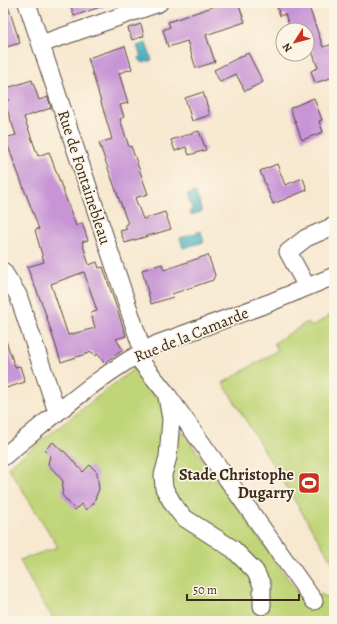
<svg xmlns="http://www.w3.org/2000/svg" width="337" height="624" font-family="Alegreya,serif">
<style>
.green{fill:#c0d578;stroke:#7e804b}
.water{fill:#43aec2;stroke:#3f6c70}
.building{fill:#c795d6;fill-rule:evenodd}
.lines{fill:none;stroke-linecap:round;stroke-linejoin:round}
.minor-casing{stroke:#574639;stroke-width:19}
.minor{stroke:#fff;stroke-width:17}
.labels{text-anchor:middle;stroke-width:3.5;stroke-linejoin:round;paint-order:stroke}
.street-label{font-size:16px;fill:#3b2a1e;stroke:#fcf5e5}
.poi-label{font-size:16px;font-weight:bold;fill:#3b2a1e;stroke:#fcf5e5;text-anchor:end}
</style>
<rect width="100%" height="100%" fill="#fcf5e5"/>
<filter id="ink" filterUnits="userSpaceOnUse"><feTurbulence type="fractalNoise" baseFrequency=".025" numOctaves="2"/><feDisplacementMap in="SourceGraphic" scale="8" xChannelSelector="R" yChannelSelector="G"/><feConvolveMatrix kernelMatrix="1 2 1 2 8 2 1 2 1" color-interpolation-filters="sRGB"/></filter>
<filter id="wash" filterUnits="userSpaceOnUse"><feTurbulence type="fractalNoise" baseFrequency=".012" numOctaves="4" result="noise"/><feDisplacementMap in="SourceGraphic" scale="16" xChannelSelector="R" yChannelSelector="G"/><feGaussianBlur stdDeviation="0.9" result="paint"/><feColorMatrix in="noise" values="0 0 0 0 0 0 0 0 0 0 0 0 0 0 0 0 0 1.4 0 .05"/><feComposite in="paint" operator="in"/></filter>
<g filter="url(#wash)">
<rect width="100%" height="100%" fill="#f7e8d0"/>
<!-- green -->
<path class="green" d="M334,313V565L223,383L278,350L274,343L308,322L311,327Z
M136,367L308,607L320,594L334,601V621H55L38,596L20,560L58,547L8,467Z"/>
<!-- water -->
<path class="water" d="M146,43L152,60L143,63L142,61L140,62L139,58L141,57L137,46Z
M196,192L202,212L191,215L189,211L192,210L187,195Z
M201,231L204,242L183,248L180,238Z"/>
<g id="blocks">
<!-- building -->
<path class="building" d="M3,3H7L20,43L3,48Z
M70,3H106V5L74,16Z
M224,3H238L245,22L206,35L215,62L196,68L187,41L168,47L163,30L170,27L168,22Z
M276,3H312L313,5L309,7L323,47L334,44V77L315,83L311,71L318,68L307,37V30H291L285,14L280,16Z
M141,24L144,36L132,40L128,28Z
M125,46L132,69L119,73L128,103L120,105L124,117L120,119L129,147L131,146L148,194L135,198L143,219L165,212L171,229L125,243L120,231L127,229L125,225L128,224L99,143L112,139L88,58Z
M248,53L263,82L245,91L236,74L220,82L214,70Z
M32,80L39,100L48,97L51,108L24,117L38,156L49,152L76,226L82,223L88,240L82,242L89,265L97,262L99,268L103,267L126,336L116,339L123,350L104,363L98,354L95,356L92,352L61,362L43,306L27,267L44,262L35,230L39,229L5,138L16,135L4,101L9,100L4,89ZM84,272L97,311L91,313L95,328L68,335L51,284Z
M203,92L210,115L192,121L185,98Z
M314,98L322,120L319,121L323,132L302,140L290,108Z
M199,131L206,150L189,155L186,147L175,151L171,140Z
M277,164L285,185L303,178L307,190L273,204L260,171Z
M208,255L215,275L213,280L172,294L173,297L151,304L142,270L162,264L164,270Z
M5,338L15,367L20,366L25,382L3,389V339Z
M53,442L62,451H64L83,472L90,465L97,472L99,489L93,504L86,510L81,504L75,510L62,495L63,481L48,464L50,455L45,450Z"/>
</g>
</g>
<g filter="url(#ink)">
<use href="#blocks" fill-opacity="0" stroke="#574639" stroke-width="1"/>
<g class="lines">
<!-- minor casing -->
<g class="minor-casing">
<path id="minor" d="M27,3L143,352L142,363L166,393L314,601
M41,44L159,3
M3,271L18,295L57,412
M307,287L288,252L306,238L334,226
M167,397L171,419L168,457L163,475L164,488L173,504L183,517L233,549L255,571L262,585V606
M3,457C53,417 100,373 157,344L269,303L334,276"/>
</g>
<!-- minor -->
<use href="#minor" class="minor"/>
</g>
</g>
<!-- icons -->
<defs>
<g id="stadium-square" transform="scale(1.15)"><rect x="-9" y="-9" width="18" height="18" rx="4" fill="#c8321e" stroke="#fcf5e5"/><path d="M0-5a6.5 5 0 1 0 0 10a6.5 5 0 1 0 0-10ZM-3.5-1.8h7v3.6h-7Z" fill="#fff"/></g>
</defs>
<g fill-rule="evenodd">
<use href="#stadium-square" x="309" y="483"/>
</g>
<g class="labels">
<!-- street labels -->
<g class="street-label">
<text transform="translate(85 177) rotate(72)" y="6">Rue de Fontainebleau</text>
<text transform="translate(191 334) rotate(-22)" y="6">Rue de la Camarde</text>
</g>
<!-- poi labels -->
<g class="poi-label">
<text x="294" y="480">Stade Christophe<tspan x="294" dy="18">Dugarry</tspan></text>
</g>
</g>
<!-- margin -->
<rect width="337" height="624" fill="none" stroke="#fcf5e5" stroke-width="16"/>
<!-- north arrow -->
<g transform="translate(295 42) rotate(234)"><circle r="19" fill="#fcf5e5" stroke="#afa495"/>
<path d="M0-3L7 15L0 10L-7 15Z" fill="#c8321e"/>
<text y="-6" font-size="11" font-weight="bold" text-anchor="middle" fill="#3b2a1e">N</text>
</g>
<!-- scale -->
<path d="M187 594v6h112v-6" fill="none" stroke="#3b2a1e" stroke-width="2"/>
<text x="193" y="594" font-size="12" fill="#3b2a1e" stroke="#fcf5e5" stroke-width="3" paint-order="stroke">50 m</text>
</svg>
